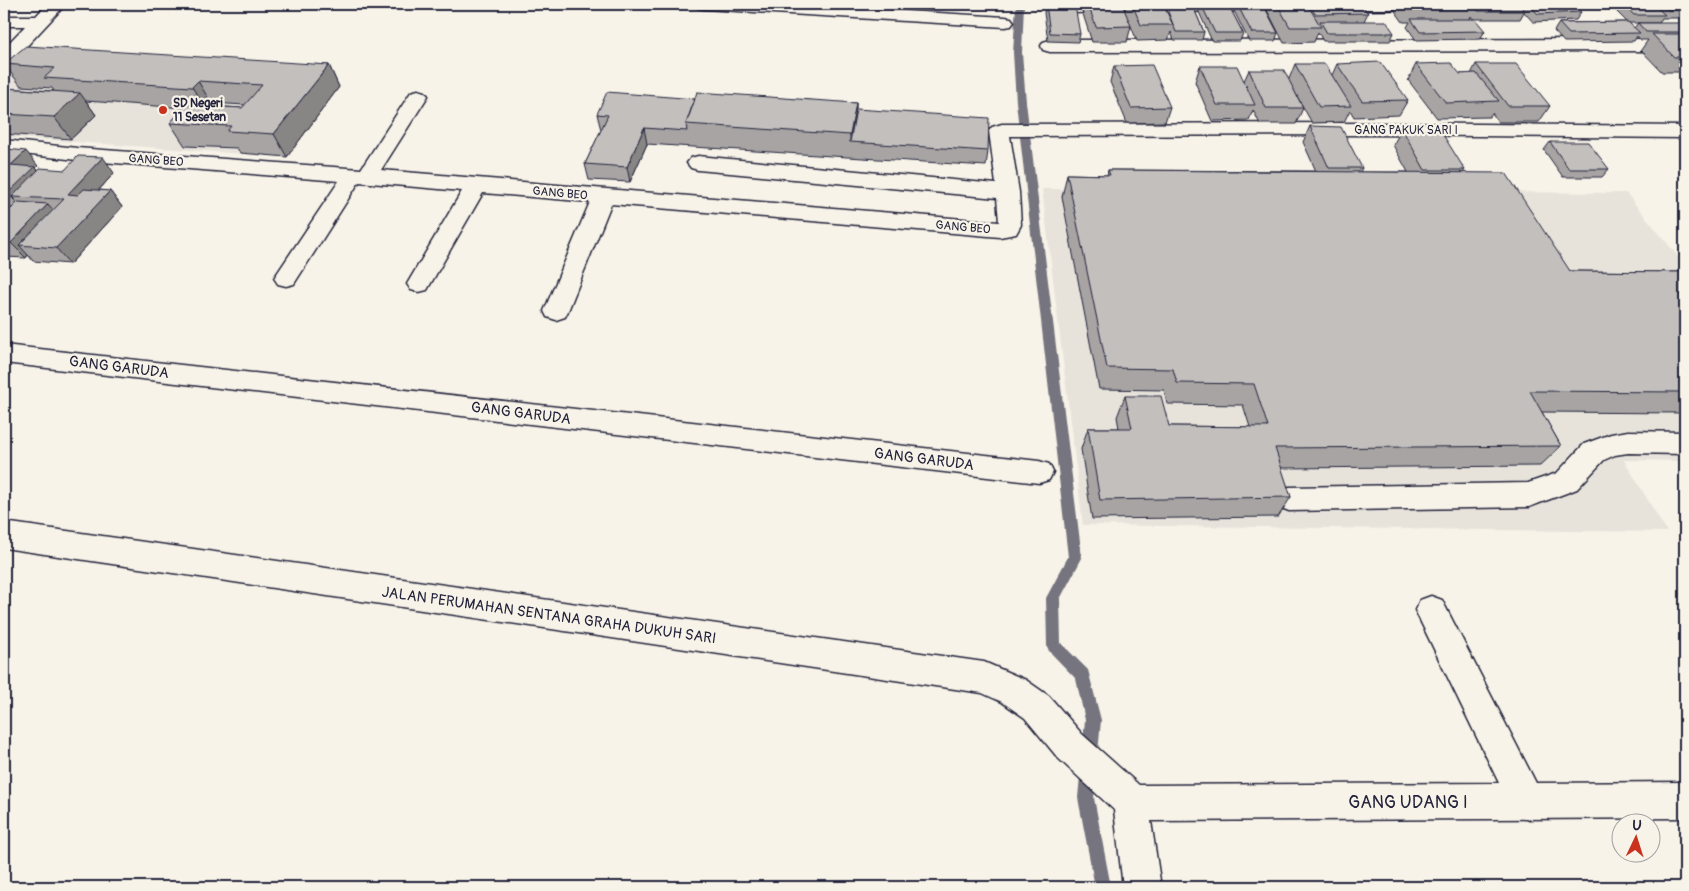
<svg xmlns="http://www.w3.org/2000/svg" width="1689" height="891" font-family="Pangolin,sans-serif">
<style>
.built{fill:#e7e3db}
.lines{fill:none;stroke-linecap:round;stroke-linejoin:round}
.stream{fill:#76747f;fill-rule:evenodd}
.minor-casing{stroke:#22223b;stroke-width:3}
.minor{fill:#f7f3e8;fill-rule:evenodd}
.wall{fill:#a7a4a3;stroke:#22223b;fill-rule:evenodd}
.shaded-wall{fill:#888684;stroke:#22223b}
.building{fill:#c2bfbd;stroke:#22223b}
.poi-dot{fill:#c8321e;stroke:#f7f3e8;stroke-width:2}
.labels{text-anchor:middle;stroke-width:4.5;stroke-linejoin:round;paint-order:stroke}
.far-poi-label{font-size:12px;font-weight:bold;fill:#22223b;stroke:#f7f3e8;text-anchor:start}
.far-street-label{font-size:12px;fill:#22223b;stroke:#f7f3e8}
.street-label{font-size:15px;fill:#22223b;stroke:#f7f3e8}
.near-street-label{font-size:18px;fill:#22223b;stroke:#f7f3e8}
</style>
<rect width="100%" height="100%" fill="#f7f3e8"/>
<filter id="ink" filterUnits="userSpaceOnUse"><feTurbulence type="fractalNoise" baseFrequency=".02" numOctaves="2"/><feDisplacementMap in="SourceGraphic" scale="10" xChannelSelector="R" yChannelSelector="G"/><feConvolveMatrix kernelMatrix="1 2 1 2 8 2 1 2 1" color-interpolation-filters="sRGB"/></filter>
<g filter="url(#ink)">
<!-- built -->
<path class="built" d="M9,66L339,87L287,157L4,137V72Z
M1042,189L1626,193L1685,265V461L1624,460L1667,532L1083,525Z"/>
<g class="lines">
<!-- stream -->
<path class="stream" d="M1016,4H1024L1022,53L1026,102L1082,558L1060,599L1061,643L1088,670L1101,720L1094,798L1111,887H1095L1078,798L1085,720L1076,679L1049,651L1047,646L1046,598L1068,557L1016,102L1013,53Z"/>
<!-- minor casing -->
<g class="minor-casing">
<path id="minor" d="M47,4H66L11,63L4,65V48L25,26H4V16H36Z
M695,4H789L1005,17L1011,18L1014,22L1011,26L1005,27L704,9L698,8Z
M1058,4H1452L1449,8L1443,9L1064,13L1058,12L1055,8Z
M1685,39V51L1050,52L1043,50L1041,46L1043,42L1050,40Z
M418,90L425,92L428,96L381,170L999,222L997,198L698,170L691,168L687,163L691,158L698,156L996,184L989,131L992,127L1002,124L1375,123L1685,126V138L1375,135L1010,136L1019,192L1021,225L1016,234L1000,237L611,204L568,311L565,317L556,320L547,317L544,311L590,202L483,193L427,290L419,292L411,290L407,284L462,191L359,182L294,284L286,286L278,284L274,278L339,181L77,160L4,152V140L77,148L361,169L411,92Z
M4,345L1039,461L1049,464L1053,472L1049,480L1039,483L4,363Z
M1628,431L1685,432V454L1628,453L1615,455L1604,460L1577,489L1529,507L1289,511L1279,507L1275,499L1279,491L1289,487L1528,483L1557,473L1584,444L1611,434Z
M4,522L984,662L1026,680L1049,696L1082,734L1139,785L1499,783L1415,610L1420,600L1431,596L1442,600L1536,783L1685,782V818L1151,821L1161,887H1123L1114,810L1058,758L1025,718L1002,702L982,693L4,548Z"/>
</g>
<!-- minor -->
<use href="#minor" class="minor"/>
</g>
<!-- wall -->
<path class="wall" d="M1084,4H1122L1125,10L1126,4H1163L1164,5V4H1192L1204,32L1202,40H1174L1171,32L1168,40L1137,41L1131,26L1127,42H1092L1082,11Z
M1200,4H1228L1243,33L1240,41H1212L1198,10Z
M1236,4H1263L1278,33L1275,41H1249L1234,11Z
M1269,4H1361L1368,13L1364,21L1394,33L1390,41H1323L1318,32L1314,42L1284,43L1267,10Z
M1395,4H1519V5L1520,4H1573L1581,12L1576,20L1533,22L1524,12L1520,19H1473L1471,16L1470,19L1485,31L1480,39L1416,40L1407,27L1410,22H1403L1393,8Z
M1609,4H1685V18H1662L1659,23H1629L1634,28L1638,23L1685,29V72H1662L1641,50L1648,40H1641L1637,36L1634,41L1564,42L1554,31L1559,23L1627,22Z
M1046,5L1080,34L1078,42L1048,41L1044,13Z
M4,64L329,65L339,87L287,157L240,153L237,148L185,146L170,123L184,108L86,101L96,115L71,139L4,134V88L54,91L52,88L21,86ZM211,103L245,105L242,108L208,106Z
M1295,64L1332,75L1337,64L1408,100L1399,115L1354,117L1350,110L1344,122L1312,123L1293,89L1303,108L1296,124H1260L1253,110L1249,120L1212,121L1195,82L1200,66L1244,81L1249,70L1289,79Z
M1416,64L1460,74H1471L1476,64L1550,106L1539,122H1498L1492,113L1489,117L1437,118L1408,80Z
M1114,66L1170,107L1165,122L1127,123L1110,82Z
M695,99L856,103V109L988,151L986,166L647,144L630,182L589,180L585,164L601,130L597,114Z
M1310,126L1362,168L1360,172H1408L1393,145L1402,129L1465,170L1463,173L1570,271L1685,272V413L1542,412L1561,446L1540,466L1281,468L1291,497L1278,517L1092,519L1081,449L1088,428H1119L1117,417L1125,396L1169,426L1250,427L1243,405L1167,404L1164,390L1099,389L1062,197L1067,174L1107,175L1108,170L1316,171L1303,142Z
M1550,142L1609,169L1602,177H1563L1544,150Z
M4,151L38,166L36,168L38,170L114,173L99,190L110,191L122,207L70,264L33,261L28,255L26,258L4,257V214H6L12,208H4Z"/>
<!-- shaded-wall -->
<path class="shaded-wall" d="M329,65L339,87L287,157L274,134Z
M198,81L211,103L206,109L192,87Z
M80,93L96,115L71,139L54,117Z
M856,103L855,125L850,142V135Z
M644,128L647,144L630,182L627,167Z
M26,151L38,166L36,168L48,183L12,197L22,208V209L8,193L11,165Z
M103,157L114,173L81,210L68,194Z
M110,191L122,207L70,264L56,248Z
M48,204L62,220L19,245L28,255L26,258L11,243Z"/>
<!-- building -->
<path class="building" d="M1088,4H1122L1131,26L1096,27Z
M1132,4H1163L1173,25H1141Z
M1165,4H1192L1204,32H1176Z
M1201,4H1228L1243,33H1215Z
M1237,4H1263L1278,33H1252Z
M1277,4H1307L1321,27H1290Z
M1309,4H1361L1368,13L1315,14Z
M1409,4H1475L1477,6H1411Z
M1475,4H1519L1525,11H1478L1476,8L1477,6Z
M1528,4H1573L1581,12L1538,14Z
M1622,4H1653L1665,15H1634Z
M1661,4H1685V10H1668Z
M1046,5L1075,6L1080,34L1050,33Z
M1411,19H1475L1485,31L1420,32Z
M1320,21H1386L1394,33H1327Z
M1628,22L1640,33L1569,34L1559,23Z
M1638,23H1679L1685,29V32H1646Z
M1652,34H1685V57H1674Z
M26,46L329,65L274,134L227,131L231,126L170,123L186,105L242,108L262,85L198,81L192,87L44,78L55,68L4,64Z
M1380,62L1408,100L1362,101L1337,64Z
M1451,63L1460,74L1476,73L1499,101L1446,103L1416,64Z
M1295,64H1325L1351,106L1319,107Z
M1476,64H1516L1550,106H1508Z
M1152,65L1170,107L1131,108L1114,66Z
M1200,66H1237L1255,105H1217Z
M1249,70H1284L1303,108H1266Z
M4,88L80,93L54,117L4,114Z
M607,92L695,99L686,124L687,131L644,128L627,167L585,164L608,115L597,114Z
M697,92L856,103L850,135L686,124Z
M856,109L989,118L988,151L850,142Z
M1310,126L1341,127L1362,168H1329Z
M1402,129L1440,130L1465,170H1425Z
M1550,142H1588L1609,169H1569Z
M6,149L26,151L11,165L35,167L8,193H4V151Z
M78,156L103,157L68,194L78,195L84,189L110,191L56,248L19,245L64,199L12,197L40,168L65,170Z
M1108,170L1506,173L1570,271L1685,272V392L1530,391L1561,446L1275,448L1291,497L1100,500L1088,428H1132L1125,396H1161L1169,426L1268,427L1254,384L1177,383L1173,369L1107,368L1067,174L1110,175Z
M18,202L48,204L11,243L4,242V214H6Z"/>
</g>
<!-- markers -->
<circle class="poi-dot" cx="163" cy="110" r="5"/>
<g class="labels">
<!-- far-poi labels -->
<g class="far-poi-label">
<text x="173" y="107">SD Negeri<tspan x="173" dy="14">11 Sesetan</tspan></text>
</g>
<!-- far-street labels -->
<g class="far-street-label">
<text x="1406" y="134">GANG PAKUK SARI I</text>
<text transform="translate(156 160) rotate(4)" y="4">GANG BEO</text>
<text transform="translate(560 193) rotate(5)" y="4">GANG BEO</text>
<text transform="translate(963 227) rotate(5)" y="4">GANG BEO</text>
</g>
<!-- street labels -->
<g class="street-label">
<text transform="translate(119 367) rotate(7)" y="5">GANG GARUDA</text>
<text transform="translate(521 413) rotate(7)" y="5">GANG GARUDA</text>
<text transform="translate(924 459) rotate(7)" y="5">GANG GARUDA</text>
<text transform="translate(549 615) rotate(8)" y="5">JALAN PERUMAHAN SENTANA GRAHA DUKUH SARI</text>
</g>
<!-- near-street labels -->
<g class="near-street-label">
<text x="1408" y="808">GANG UDANG I</text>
</g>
</g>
<!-- margin -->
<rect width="1689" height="891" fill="none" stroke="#f7f3e8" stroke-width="20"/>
<rect x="10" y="10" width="1669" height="871" fill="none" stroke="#22223b" stroke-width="2" filter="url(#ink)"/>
<!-- north arrow -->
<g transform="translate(1636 838) rotate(4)"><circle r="24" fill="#f7f3e8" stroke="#a29fa3"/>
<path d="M0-4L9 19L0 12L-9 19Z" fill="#c8321e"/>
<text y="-8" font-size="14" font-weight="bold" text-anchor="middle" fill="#22223b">U</text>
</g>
</svg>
